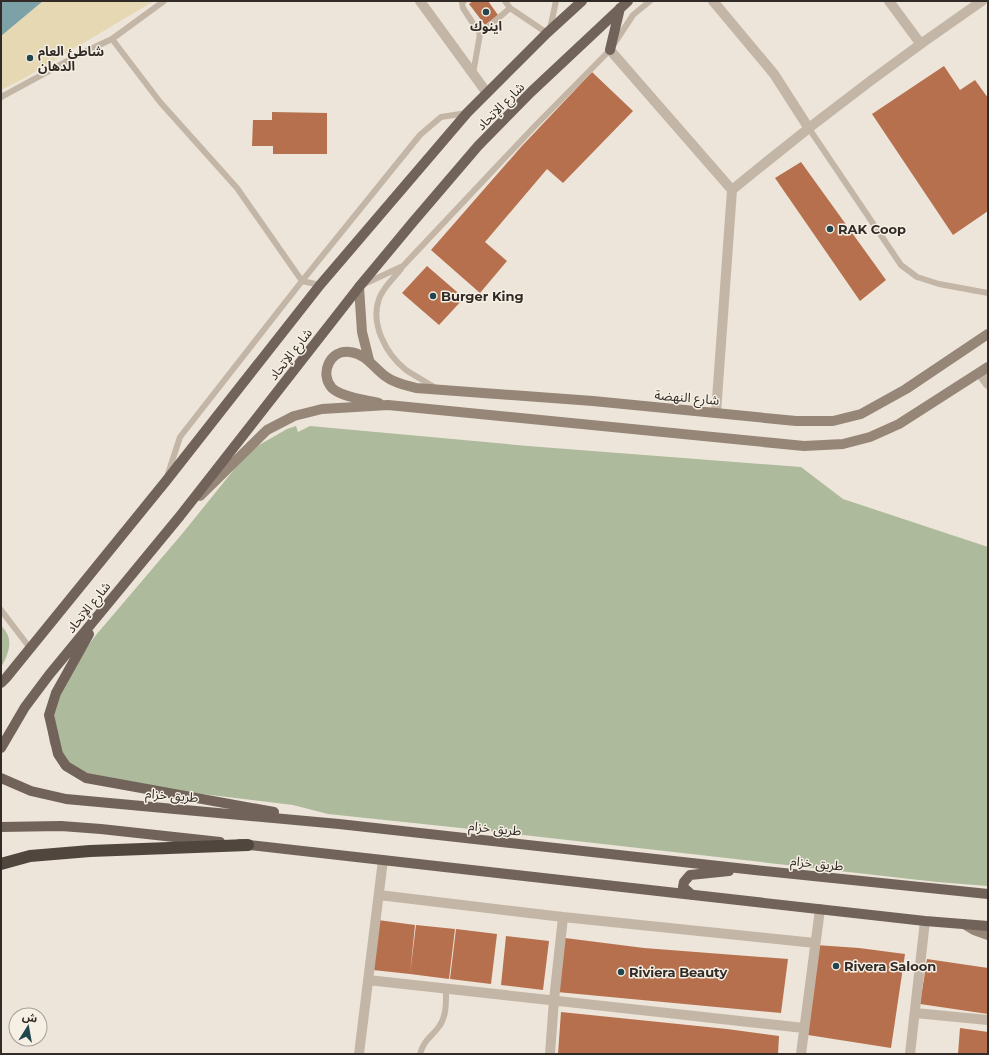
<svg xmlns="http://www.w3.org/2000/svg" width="989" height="1055" font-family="Montserrat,'Noto Sans Arabic',sans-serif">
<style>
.green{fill:#adba9b}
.sand{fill:#e5d8b3}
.water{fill:#7ca1a6}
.building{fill:#b6704e}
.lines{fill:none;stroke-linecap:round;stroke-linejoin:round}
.lane{stroke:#c3b6a7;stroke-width:6}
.street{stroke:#c3b6a7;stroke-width:10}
.secondary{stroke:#968678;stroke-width:10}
.primary{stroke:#716359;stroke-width:10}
.highway{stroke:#51463e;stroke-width:12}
.poi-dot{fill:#21464d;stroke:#f6efe4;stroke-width:1.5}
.labels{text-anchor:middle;stroke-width:3;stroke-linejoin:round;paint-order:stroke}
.poi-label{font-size:13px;font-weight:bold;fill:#312a26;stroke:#f6efe4;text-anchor:start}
.street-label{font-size:13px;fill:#312a26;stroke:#f6efe4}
</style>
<rect width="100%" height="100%" fill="#ede5d9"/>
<!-- green -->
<path class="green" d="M296,426L298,432L310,426L528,446L801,467L843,499L988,547V886L937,882L461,828L328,814L293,805L96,781L61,763L50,744L47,725L58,686L96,635L182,534L249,451L287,429Z
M1,625C3,628 7,632 8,636C12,646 6,659 1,667Z"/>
<!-- sand -->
<path class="sand" d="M43,1H154L21,80L1,90V36Z"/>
<!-- water -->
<path class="water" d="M1,1H43L1,36Z"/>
<!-- building -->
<path class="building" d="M473,1H488L498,15L485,25L469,4Z
M944,66L960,90L975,80L988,98V211L953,235L872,114Z
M592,72L633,111L563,183L547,169L485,242L507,261L480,293L431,250L521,147Z
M272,112L327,113V154H273V146H252L253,120H272Z
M801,162L886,280L860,301L775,178Z
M427,266L464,298L439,325L402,293Z
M378,920L415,925L410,974L373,970Z
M416,925L455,929L449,979L410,974Z
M456,929L497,934L491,984L450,979Z
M506,936L549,941L543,990L501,985Z
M565,938L644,948L788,959L781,1013L557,992Z
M816,945L859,948L905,954L891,1048L808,1035Z
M927,959L988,968V1014L920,1004Z
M561,1012L727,1029L779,1036L778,1054H558Z
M960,1028L988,1032V1054H958Z"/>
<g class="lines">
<!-- lane -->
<path class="lane" d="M464,1L462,3L463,8L480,34L473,74
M505,1L510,8L547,33
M550,29L556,1
M480,34L510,8
M112,39L160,102L237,188L302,281L320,285
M1,97L82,53L112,39L164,1
M808,127L901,265L917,277L939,284L988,293
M401,269C394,278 383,287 379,299C370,324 386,354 406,370C415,376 426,382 436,388
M362,285L403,266L534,127L610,50L633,15L650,1
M168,474L180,437L302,281L420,135L441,117L467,113
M1,610L30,648
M420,1054C424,1040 430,1038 438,1028C447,1017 446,1002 446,988"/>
<!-- street -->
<path class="street" d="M420,1L487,93
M713,1L774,74L808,127
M889,1L920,43
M610,50L732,190L716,413
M732,190C813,123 896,60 982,1
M980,373L988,384
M379,895L563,917
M368,980L804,1028
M915,1013L988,1020
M359,1054L383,860
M550,1054L554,1000L563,917L815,943
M801,1054L820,909
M910,1054L925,921"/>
<!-- secondary -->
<path class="secondary" d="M359,287L362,332L369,360
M379,403C366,400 341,397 332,388C319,374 330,349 350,352C366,354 373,367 385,376C394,383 405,385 416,388L593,401L796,421H833L861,414L906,389L988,334
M200,496L267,430L294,416L322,409L388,405L804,446L843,444L870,437L899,424L988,367
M964,924L974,930L988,935"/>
<!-- primary -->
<path class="primary" d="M610,50L620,8
M89,634L56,693L49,715L58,754L66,766L86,778L274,812
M1,683L6,678L166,481L320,285L467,113L547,33L582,1
M1,748L25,707L49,675L180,516L359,287L413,222L478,146L531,92L628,1
M1,778L31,791L66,799L339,824L755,870L988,894
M1,827L61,826L101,829L220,842
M240,844L925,921L988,926
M692,895L683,887L684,882L690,875L729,871"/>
<!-- highway -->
<path class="highway" d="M1,864L30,856L90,851L248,845"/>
</g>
<!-- markers -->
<g class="poi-dot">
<circle cx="486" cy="12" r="4"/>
<circle cx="30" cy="58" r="4"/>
<circle cx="830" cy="229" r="4"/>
<circle cx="433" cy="296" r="4"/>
<circle cx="836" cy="966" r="4"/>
<circle cx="621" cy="972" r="4"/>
</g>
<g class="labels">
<!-- poi labels -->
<g class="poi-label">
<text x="486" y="31" text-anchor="middle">اينوك</text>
<text x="38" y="56">شاطئ العام<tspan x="38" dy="15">الدهان</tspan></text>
<text x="838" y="234">RAK Coop</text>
<text x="441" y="301">Burger King</text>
<text x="844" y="971">Rivera Saloon</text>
<text x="629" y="977">Riviera Beauty</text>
</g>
<!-- street labels -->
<g class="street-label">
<text transform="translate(500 106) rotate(-45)" y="5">شارع الإتحاد</text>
<text transform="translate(290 354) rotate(-52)" y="5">شارع الإتحاد</text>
<text transform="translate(687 397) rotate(5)" y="5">شارع النهضة</text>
<text transform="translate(88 607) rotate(-51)" y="5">شارع الإتحاد</text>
<text transform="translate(172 795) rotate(5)" y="5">طريق خزام</text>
<text transform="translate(495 828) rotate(6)" y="5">طريق خزام</text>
<text transform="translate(817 863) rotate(6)" y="5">طريق خزام</text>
</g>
</g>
<!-- border -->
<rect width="989" height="1055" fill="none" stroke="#312a26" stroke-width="4"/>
<!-- north arrow -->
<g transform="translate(28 1027) rotate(11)"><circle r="19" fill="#f6efe4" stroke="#a7a098"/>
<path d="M0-3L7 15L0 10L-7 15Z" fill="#21464d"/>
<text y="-6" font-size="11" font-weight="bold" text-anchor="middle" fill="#312a26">ش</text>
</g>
</svg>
